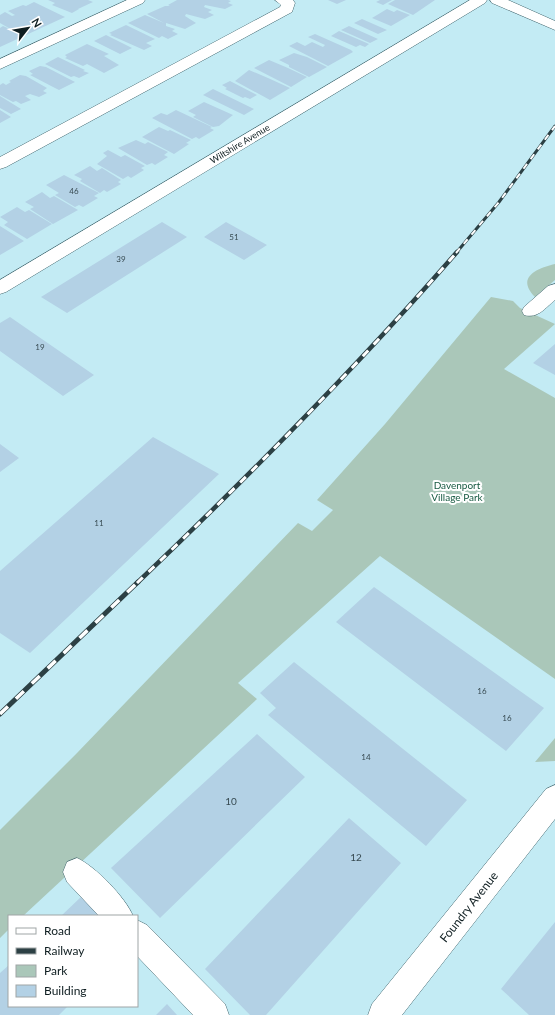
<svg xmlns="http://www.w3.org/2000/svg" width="555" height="1015" font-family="Lato,sans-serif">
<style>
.green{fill:#aac7b9}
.building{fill:#b3d1e5}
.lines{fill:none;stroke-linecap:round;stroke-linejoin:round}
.minor-casing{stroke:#42666e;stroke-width:1}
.minor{fill:#fff;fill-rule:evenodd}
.rail-far2-casing{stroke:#2c4044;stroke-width:3}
.rail-far1-casing{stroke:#2c4044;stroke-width:4.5}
.rail-casing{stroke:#2c4044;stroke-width:5}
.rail-far2{stroke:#fff;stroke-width:2;stroke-dasharray:6;stroke-linecap:butt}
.rail-far1{stroke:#fff;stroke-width:3;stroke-dasharray:8;stroke-linecap:butt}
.rail{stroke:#fff;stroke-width:3.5;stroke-dasharray:11;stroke-linecap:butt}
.labels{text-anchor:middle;stroke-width:4;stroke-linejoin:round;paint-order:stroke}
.number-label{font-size:8px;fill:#374a51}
.far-street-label{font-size:9px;fill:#0e1d20;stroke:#fff}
.park-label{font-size:10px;fill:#165941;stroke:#fff}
.near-number-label{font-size:10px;fill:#374a51}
.near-street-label{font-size:12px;fill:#0e1d20;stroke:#fff}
</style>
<rect width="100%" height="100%" fill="#c3ebf4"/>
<!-- green -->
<path class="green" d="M555,264V280L535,297C515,277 538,268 555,264Z
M491,297L513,301L520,308L555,324L504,369L555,398V679L380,556L238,683L257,699L23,916H9V929L0,938V830L77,753L298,523L312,531L333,510L317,500L385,424Z
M555,738V761L535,762Z"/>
<!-- building -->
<path class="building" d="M48,0H88L93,2L78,9H79L72,13L52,5L55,3Z
M177,0H228L231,1L228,3L233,5L225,9L205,5L204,7L212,10L208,12L214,15L205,19L186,14L185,16L196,23L185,29L166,23V26L175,29L172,31L178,34L168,39L162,36L159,38L128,23L145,15L164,23L147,14L165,6H170L168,5Z
M328,0H346L337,4Z
M380,0H392L383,5L376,2Z
M395,0H435L413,15L388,4Z
M34,2L65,17L0,47V28L3,26L14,31L0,23V15L5,12L12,16L15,15L8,11L23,5L26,6Z
M387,9L394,12L397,10L410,15L391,26L372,18Z
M362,19L387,30L378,34L354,23Z
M126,25L155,39L146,43L152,46L144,50L110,35L112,34L109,33Z
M349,26L378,39L370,43L341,30Z
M339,31L369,44L365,47L360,45L356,47L331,36Z
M315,34L351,50L353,52L328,66L289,46L297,42L305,46L312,42L323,47L325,45L308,37Z
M106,35L132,48L120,54L94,41Z
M87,44L109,54L104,56L119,65L104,73L87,64L83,66L65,58L67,57L65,55Z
M294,53L307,57L327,67L309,77L289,67V65L279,60Z
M58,57L85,70L83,71L89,73L79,78L74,76L71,77L45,64Z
M269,60L288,68L307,77L291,87L254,68Z
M40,66L46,67L75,82L59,90L55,88L30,75L33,74L29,71Z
M249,70L268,78L290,88L270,100L235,81Z
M20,75L26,76L47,88L43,91L47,93L39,97L30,94L25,96L31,100L21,104L16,101L13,102L0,95V85L3,83L6,85L11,82L9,81Z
M230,81L257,95L250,99L245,97L243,98L225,89L227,88L222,85Z
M213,89L254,109L244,115L203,95Z
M0,96L21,109L11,114L0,108Z
M204,102L233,115L219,126L213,127L193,117L196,115L188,111Z
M0,110L11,117L0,123Z
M176,110L212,127L210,128L214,130L199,139L196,137L192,139L152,118L161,113L167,115Z
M159,127L168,131L170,130L191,140L186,143L189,144L174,154L142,137Z
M136,140L145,144L148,142L168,152L164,155L168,157L155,165L152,163L147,165L118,148Z
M108,150L121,157L125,155L145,166L141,168L144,170L131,178L128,176L123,179L97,164L107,156L103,153Z
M90,166L97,171L102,168L121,180L118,182L121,184L107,192L104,190L100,193L80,181L82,179L74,175Z
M64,175L99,193L94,196L98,198L83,207L79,205L75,207L55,195L59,193L46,185Z
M42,192L50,198L54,196L78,210L53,224L30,209L34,207L25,202Z
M17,207L25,212L29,210L52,224L27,239L4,225L8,222L0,217Z
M162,222L187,237L67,313L41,297Z
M226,222L267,245L244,260L204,237Z
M0,226L24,241L0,255Z
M10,317L94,375L63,396L0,351V323Z
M555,344V375L533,363Z
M153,437L219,474L30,653L0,633V571Z
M0,444L19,458L0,472Z
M374,587L544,708L506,751L336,622Z
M294,662L467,800L426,846L268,715L276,708L260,693Z
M257,734L305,777L160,918L111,868Z
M349,818L401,863L266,1015H250L205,969Z
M82,896L101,916H61Z
M555,922V1015H529L501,989Z
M9,965V1006H68L59,1015H0V973Z
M167,1004L177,1015H156Z"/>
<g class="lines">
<!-- minor casing -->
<g class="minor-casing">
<path id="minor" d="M127,0H145L143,3L0,69V59Z
M275,0H293L295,3L292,12L6,167L0,169V157L280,7L281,5Z
M470,0H487L485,3L6,292L0,294V280Z
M490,0H508L555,21V30L492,3Z
M555,284V300C545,308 538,319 524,315L522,311L524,307L548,286Z
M555,785V819L402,1015H368L372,1004L546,789Z
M77,858C95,866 126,898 133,916H99L67,882L63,872L67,862Z
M137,920L147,925L225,1004L229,1015H193L137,956Z"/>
</g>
<!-- minor -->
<use href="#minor" class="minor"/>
<!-- rail-far2 casing -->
<g class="rail-far2-casing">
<path id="rail-far2" d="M456,253L499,202L555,126"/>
</g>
<!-- rail-far1 casing -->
<g class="rail-far1-casing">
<path id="rail-far1" d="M137,583C248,477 356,368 457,252"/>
</g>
<!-- rail casing -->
<g class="rail-casing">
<path id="rail" d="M0,714L138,582"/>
</g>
<!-- rail-far2 -->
<use href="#rail-far2" class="rail-far2"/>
<!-- rail-far1 -->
<use href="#rail-far1" class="rail-far1"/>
<!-- rail -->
<use href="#rail" class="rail"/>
</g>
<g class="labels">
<!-- number labels -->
<g class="number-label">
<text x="74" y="194">46</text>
<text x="234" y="240">51</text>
<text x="121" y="262">39</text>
<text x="40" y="350">19</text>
<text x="99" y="526">11</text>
<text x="482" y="694">16</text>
<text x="507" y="721">16</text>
<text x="366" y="760">14</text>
</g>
<!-- far-street labels -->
<g class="far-street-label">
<text transform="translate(240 144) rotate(-31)" y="3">Wiltshire Avenue</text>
</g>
<!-- park labels -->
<g class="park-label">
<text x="457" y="489">Davenport<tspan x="457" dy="12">Village Park</tspan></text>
</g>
<!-- near-number labels -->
<g class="near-number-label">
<text x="231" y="805">10</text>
<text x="356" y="861">12</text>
</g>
<!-- near-street labels -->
<g class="near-street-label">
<text transform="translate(469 907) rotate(-52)" y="4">Foundry Avenue</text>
</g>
</g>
<!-- legend -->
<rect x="8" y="915" width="130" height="92" fill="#ffffff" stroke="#9fa5a6"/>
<rect x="16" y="928" width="20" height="6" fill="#ffffff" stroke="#9fa5a6"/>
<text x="44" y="935" font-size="12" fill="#0e1d20">Road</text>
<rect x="16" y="948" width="20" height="6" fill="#2c4044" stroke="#9fa5a6"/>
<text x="44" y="955" font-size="12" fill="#0e1d20">Railway</text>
<rect x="16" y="965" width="20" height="12" fill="#aac7b9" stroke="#9fa5a6"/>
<text x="44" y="975" font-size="12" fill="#0e1d20">Park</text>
<rect x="16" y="985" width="20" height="12" fill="#b3d1e5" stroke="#9fa5a6"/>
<text x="44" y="995" font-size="12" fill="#0e1d20">Building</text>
<!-- north arrow -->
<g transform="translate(28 28) rotate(59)" stroke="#ffffff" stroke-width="3" paint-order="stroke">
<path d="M0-3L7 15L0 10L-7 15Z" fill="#0e1d20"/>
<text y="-6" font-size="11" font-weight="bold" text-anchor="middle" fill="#0e1d20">N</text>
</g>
</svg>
